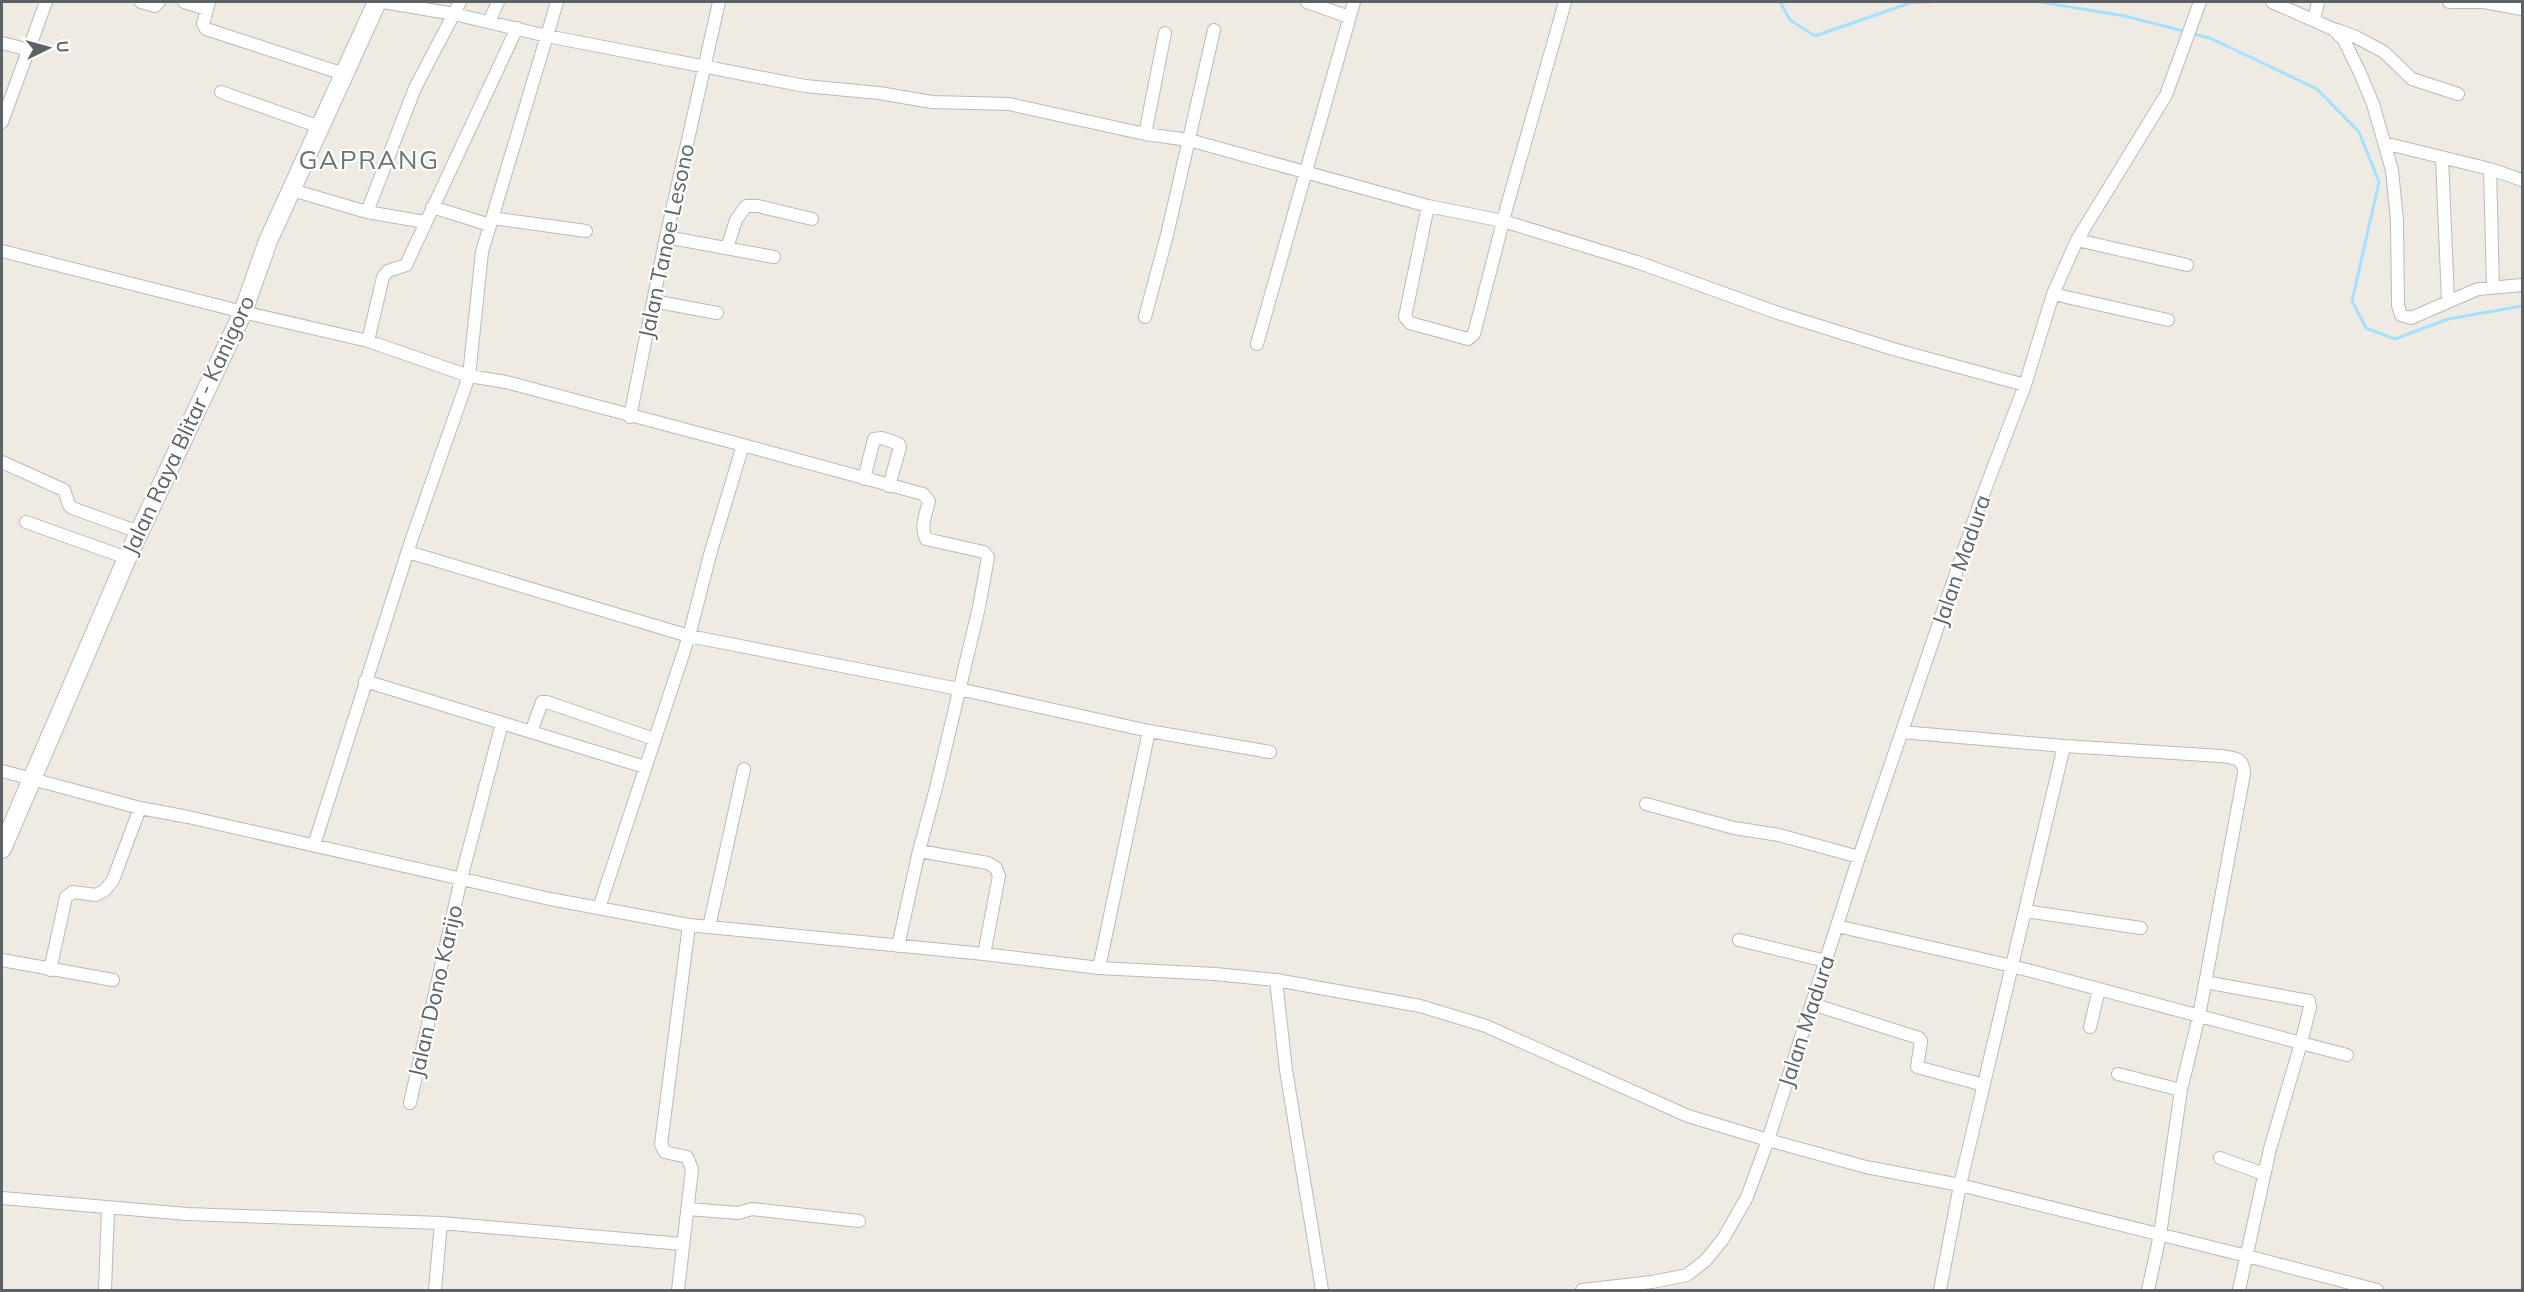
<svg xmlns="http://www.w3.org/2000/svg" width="2524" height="1292" font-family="Mulish,sans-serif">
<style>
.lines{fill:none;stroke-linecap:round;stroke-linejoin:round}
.stream{stroke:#a3e1ff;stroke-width:3}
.minor-casing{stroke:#b6babe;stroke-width:14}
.secondary-casing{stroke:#b6bbc1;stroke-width:20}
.minor{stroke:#fff;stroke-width:12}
.secondary{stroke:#fff;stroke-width:18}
.labels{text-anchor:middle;stroke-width:4.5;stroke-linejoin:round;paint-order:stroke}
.street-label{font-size:22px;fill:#5b6165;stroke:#fff}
.quarter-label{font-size:26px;letter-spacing:1.5px;fill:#6c7377;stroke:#fff}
</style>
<rect width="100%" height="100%" fill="#efebe3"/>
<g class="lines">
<!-- stream -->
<path class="stream" d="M1780,2L1790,20L1815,36L1910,3L1931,2
M2040,2L2125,16L2187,32
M2193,34L2210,38L2317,89L2359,132L2379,182L2352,301L2366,328L2395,339L2448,319L2522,306"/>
<!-- minor casing -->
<g class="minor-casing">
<path id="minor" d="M141,2L155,6L159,2
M184,2L207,9
M209,2L203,24L206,29L344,74
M383,2L454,14L547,36L805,86L879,93L932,102L1009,104L1145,134L1189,140L1428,206L1503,221L1637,262L1778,313L1893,349L2025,385
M1307,2L1349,17
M2272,2L2333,29L2344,40L2360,73L2373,104L2392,170L2397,221L2398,305L2401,315L2411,318L2478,289L2522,285
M2449,2H2484L2522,9
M2314,19L2318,2
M489,22L498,2
M2337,30L2356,37L2384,52L2412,79L2458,94
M2,43L29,50
M221,92L320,127
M2,122L46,2
M1145,134L1165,33
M2384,143L2490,169L2522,180
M2442,158L2448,301
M2490,169L2493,286
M292,190L367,212L425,222
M1428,206L1405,317L1410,323L1468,339L1474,334L1507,206L1565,2
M432,207L490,225
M367,212L415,88L460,2
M492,218L586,231
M666,237L774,257
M2077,240L2187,265
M727,248L736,220L746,206H758L812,219
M2,251L243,312L368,341L469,376L506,382L743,445L711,551L689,636L599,908
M2053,294L2168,320
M653,301L717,313
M1145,317L1167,235L1214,30
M368,341L383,277L388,271L406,265L517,28
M1257,344L1354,2
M630,417L666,237L719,2
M743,445L923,494L929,501C926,514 920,526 926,539L984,552L988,557L979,607L936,788L919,851L898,946
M2,462L64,490L69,505L72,508L139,532
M864,479L874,439L882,438L899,444L900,447L889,486
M26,522L127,558
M408,552L689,636L959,689L1149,731L1099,968
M365,681L502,723L461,879L410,1103
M502,723L645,767
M1149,731L1270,752
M531,732L542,702H547L654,739
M1902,732L2064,746L2221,756C2235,758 2244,758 2244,774L2199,1016L2181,1090L2160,1235L2148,1290
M2,771L140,808L188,817L550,899L689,925L984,954L1099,968L1215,974L1276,980L1420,1006L1486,1026L1688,1116L1768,1140L1866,1167L1960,1185L2247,1256L2377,1290
M1646,804L1734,828L1779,835L1859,857
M314,845L411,541L469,376L482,252L557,2
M919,851L988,863L996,868L999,876L984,954
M2025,911L2141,928
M1837,926L2012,966L2301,1043L2270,1149L2239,1290
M709,927L744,769
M1739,940L1826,961
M2,960L113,980
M50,970L66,897L73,892L96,895L105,890L113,880L140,808
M1276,980L1286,1070L1322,1290
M2205,982L2309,1001L2310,1007L2301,1043L2347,1055
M1812,1004L1919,1038L1921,1041L1917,1067L1984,1085
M2090,1027L2099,989
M2118,1074L2181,1090
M2220,1158L2264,1174
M2,1198L187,1214L441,1223L682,1244
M688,1209L738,1213L752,1209L859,1221
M105,1290L108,1209
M435,1290L441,1223
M678,1290L692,1169L687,1157L665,1152L661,1144L689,925
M1582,1290L1652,1282L1687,1275L1706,1260L1723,1239L1747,1197L1768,1140L1859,857L1981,500L2025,385L2053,294L2077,240L2166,95L2200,2
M1940,1290L1960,1185L2064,746"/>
</g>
<!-- secondary casing -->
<g class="secondary-casing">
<path id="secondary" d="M2,849L127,558L243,312L268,241L377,2"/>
</g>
<!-- minor -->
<use href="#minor" class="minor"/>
<!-- secondary -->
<use href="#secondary" class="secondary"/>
</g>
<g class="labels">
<!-- street labels -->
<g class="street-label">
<text transform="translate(666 241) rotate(-78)" y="8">Jalan Tanoe Lesono</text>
<text transform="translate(188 425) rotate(-65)" y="8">Jalan Raya Blitar - Kanigoro</text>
<text transform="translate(1961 560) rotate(-71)" y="8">Jalan Madura</text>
<text transform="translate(435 991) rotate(-77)" y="8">Jalan Dono Karijo</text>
<text transform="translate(1806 1021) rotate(-72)" y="8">Jalan Madura</text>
</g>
<!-- quarter labels -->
<g class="quarter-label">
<text x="369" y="169">GAPRANG</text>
</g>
</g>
<!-- border -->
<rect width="2524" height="1292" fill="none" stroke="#5b6165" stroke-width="6"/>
<!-- north arrow -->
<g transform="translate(48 48) rotate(85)" stroke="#ffffff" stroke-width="4.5" paint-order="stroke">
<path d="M0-4.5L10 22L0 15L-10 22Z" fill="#5b6165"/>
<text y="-9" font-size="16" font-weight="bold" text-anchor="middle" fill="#5b6165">U</text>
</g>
</svg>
